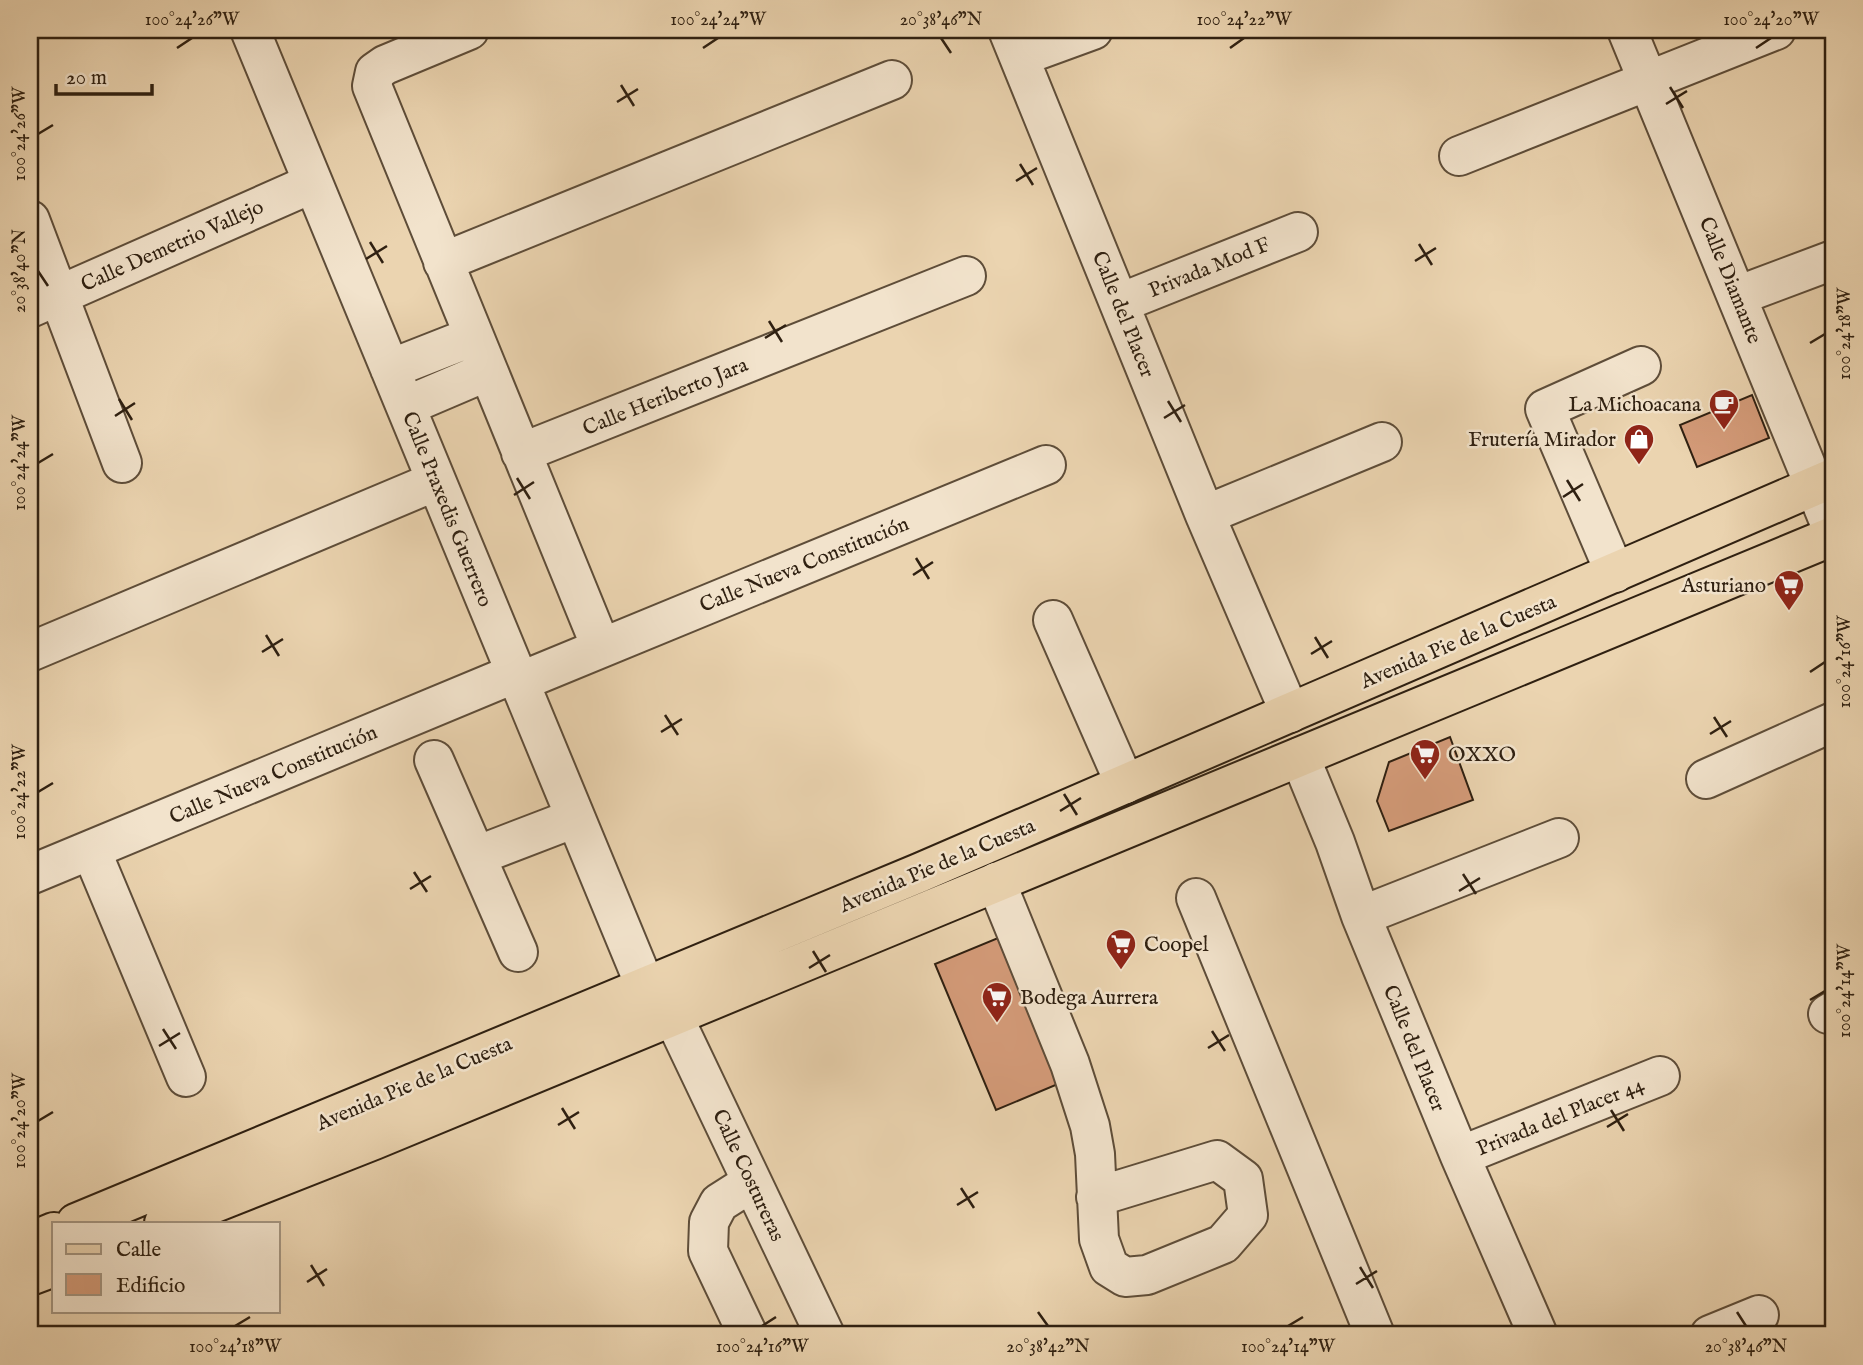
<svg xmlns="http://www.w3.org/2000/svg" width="1863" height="1365" font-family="'IM FELL English',serif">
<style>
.building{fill:#d49b79;stroke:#2f2011;stroke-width:2}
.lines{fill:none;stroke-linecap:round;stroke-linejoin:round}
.minor-casing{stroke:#5e4d39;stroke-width:42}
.major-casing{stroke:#2f2011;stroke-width:42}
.minor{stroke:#f2e3cc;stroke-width:38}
.major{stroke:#ebd4b0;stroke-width:38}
.ticks{fill:none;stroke:#2f2011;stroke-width:2.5}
.labels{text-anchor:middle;stroke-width:5;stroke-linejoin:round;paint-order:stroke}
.street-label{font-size:21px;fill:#2f2011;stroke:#f2e3cc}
.poi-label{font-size:21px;fill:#2f2011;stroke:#f2e3cc;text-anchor:end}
.neatline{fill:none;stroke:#2f2011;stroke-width:2.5}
.ticks-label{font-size:18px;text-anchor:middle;fill:#2f2011}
</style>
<rect width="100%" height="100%" fill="#ebd4b0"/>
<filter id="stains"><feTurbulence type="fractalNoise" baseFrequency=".00286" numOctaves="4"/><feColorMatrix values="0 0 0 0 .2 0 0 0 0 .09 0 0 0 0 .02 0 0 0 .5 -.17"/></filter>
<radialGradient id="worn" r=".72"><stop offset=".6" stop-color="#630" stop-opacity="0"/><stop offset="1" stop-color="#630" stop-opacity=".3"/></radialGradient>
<!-- building -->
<path class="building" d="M1752,395L1769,438L1697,467L1680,425Z
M1450,737L1473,800L1389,831L1377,801L1389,762Z
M998,938L1058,1084L996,1110L935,964Z"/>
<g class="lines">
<!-- minor casing -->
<g class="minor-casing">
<path id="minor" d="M250,30L646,988L673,1016L825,1335
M469,30L385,65L375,72L372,86L601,647
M1008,30L1205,515L1290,713
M1627,30L1833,531
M1019,57L1093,30
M1459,156L1776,30
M30,220L122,463
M443,262L892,80
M1737,296L1833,260
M1120,303L1298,232
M30,308L313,183
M390,369L474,336
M406,406L488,371
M521,453L966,276
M1205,515L1382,442
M1615,573L1545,409L1641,366
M1053,620L1125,784
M30,652L436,481
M519,682L1046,465
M1300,757L1335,842L1361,916L1460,1156L1538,1335
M434,760L476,856
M1706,779L1833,722
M91,850L186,1077
M30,875L516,673
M996,882L1070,1064L1090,1126L1095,1154L1099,1239L1109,1267L1125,1277L1147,1275L1223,1244L1248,1215L1243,1179L1217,1160L1096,1197
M1196,898L1375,1335
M1361,916L1559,838
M518,952L476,856L575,818
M1828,1014L1833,1011
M1460,1156L1660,1076
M748,1335L708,1251L709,1222L719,1203L752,1182
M1710,1335L1759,1315"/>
</g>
<!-- major casing -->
<g class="major-casing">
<path id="major" d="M76,1223L919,873L1833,478
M164,1223L374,1140L1833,536
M30,1242L54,1232
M30,1276L54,1267"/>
</g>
<!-- minor -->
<use href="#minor" class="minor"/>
<!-- major -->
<use href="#major" class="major"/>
</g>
<!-- ticks -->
<path class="ticks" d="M941,38L951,53M177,48L192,38M703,48L718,38M1230,48L1244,38M1756,48L1771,38M621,85L634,106M1670,87L1683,108M617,102L638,89M1666,104L1687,91M38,134L53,125M1020,164L1033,185M1016,181L1037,168M370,242L383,263M1419,244L1432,265M366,259L387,246M1415,261L1436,248M38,271L48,286M769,321L782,342M765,338L786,325M1810,343L1825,334M119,399L132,420M1168,401L1181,422M115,416L135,403M1164,418L1185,405M38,463L53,454M517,478L530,499M1567,480L1580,501M514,495L534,482M1563,497L1583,484M916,558L929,579M913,575L933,562M266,635L279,656M1315,637L1328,658M262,652L283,639M1311,654L1332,641M1810,672L1825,662M665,715L678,735M1714,717L1727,737M661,732L682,719M1710,734L1731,721M38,792L53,783M1064,794L1077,815M1060,811L1081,798M414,872L427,892M1463,874L1476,894M410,889L431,876M1459,891L1480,878M813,951L826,972M809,968L830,955M1810,1000L1825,991M163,1029L176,1049M1212,1031L1225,1051M159,1046L180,1033M1208,1048L1229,1035M562,1108L575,1129M1611,1110L1624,1131M38,1121L53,1112M558,1125L579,1112M1607,1127L1628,1114M961,1188L974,1208M957,1205L978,1192M311,1265L324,1286M1360,1267L1373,1288M307,1282L327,1269M1356,1284L1377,1271M1038,1312L1048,1326M1737,1312L1746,1326M235,1326L250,1317M762,1326L776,1317M1288,1326L1303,1317"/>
<!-- icons -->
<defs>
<g id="cafe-pin" transform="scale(1.575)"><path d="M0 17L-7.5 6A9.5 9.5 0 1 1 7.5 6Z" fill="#8f2418" stroke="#f2e3cc"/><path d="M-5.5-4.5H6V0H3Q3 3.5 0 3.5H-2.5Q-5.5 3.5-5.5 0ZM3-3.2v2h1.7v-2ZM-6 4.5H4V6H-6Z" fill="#fff"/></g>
<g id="shop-pin" transform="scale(1.575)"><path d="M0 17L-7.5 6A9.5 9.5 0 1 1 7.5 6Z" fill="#8f2418" stroke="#f2e3cc"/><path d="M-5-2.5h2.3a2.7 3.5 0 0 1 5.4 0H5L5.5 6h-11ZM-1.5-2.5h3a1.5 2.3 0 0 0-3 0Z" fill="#fff"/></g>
<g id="supermarket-pin" transform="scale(1.575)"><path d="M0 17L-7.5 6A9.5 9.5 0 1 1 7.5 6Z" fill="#8f2418" stroke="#f2e3cc"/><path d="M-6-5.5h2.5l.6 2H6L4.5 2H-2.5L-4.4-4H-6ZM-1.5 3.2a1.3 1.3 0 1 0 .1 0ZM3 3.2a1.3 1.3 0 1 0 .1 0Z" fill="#fff"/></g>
</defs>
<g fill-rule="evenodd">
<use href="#cafe-pin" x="1724" y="404"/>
<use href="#shop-pin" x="1639" y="439"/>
<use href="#supermarket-pin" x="1789" y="585"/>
<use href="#supermarket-pin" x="1425" y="754"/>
<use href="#supermarket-pin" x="1121" y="944"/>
<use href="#supermarket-pin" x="997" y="997"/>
</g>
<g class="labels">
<!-- street labels -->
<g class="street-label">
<text transform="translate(172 245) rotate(-24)" y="7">Calle Demetrio Vallejo</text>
<text transform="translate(1209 267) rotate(-22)" y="7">Privada Mod F</text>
<text transform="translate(1731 280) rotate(68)" y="7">Calle Diamante</text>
<text transform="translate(1124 314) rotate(68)" y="7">Calle del Placer</text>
<text transform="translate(665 396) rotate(-22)" y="7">Calle Heriberto Jara</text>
<text transform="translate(448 509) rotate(68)" y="7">Calle Praxedis Guerrero</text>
<text transform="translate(804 564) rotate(-22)" y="7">Calle Nueva Constitución</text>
<text transform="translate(1458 641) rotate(-23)" y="7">Avenida Pie de la Cuesta</text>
<text transform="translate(273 774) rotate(-23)" y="7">Calle Nueva Constitución</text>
<text transform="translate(937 865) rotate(-23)" y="7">Avenida Pie de la Cuesta</text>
<text transform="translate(1415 1048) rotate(68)" y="7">Calle del Placer</text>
<text transform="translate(414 1083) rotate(-23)" y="7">Avenida Pie de la Cuesta</text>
<text transform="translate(1560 1116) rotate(-22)" y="7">Privada del Placer 44</text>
<text transform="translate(749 1175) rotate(65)" y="7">Calle Costureras</text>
</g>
<!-- poi labels -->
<g class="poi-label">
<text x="1701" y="411">La Michoacana</text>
<text x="1616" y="446">Frutería Mirador</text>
<text x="1766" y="592">Asturiano</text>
<text x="1448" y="761" text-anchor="start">OXXO</text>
<text x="1144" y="951" text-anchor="start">Coopel</text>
<text x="1020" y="1004" text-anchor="start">Bodega Aurrera</text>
</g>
</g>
<!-- margin -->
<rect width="1863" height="1365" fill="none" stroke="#ebd4b0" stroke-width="77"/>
<!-- legend -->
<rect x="52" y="1222" width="228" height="91" fill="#f2e3cc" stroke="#a49581" stroke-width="2"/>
<rect x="66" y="1244" width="35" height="10" fill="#ebd4b0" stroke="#a49581" stroke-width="2"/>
<text x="116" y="1256" font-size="21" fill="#2f2011">Calle</text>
<rect x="66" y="1274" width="35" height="21" fill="#d49b79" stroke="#a49581" stroke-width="2"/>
<text x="116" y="1292" font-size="21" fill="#2f2011">Edificio</text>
<!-- scale -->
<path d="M56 84v10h96v-10" fill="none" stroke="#2f2011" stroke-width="3.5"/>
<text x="66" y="84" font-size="21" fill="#2f2011" stroke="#f2e3cc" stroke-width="5" paint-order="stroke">20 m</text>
<rect x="38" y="38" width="1787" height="1288" class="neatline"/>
<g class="ticks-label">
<text x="192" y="25">100°24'26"W</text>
<text x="718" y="25">100°24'24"W</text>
<text x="941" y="25">20°38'46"N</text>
<text x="1244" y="25">100°24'22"W</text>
<text x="1771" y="25">100°24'20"W</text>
<text transform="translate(19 134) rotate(-90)" y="6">100°24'26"W</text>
<text transform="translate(19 271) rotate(-90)" y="6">20°38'40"N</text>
<text transform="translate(1844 334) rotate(-90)" y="6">100°24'18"W</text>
<text transform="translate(19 463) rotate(-90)" y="6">100°24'24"W</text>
<text transform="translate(1844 662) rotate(-90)" y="6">100°24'16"W</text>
<text transform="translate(19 792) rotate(-90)" y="6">100°24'22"W</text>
<text transform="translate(1844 991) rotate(-90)" y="6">100°24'14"W</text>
<text transform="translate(19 1121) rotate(-90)" y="6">100°24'20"W</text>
<text x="235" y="1352">100°24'18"W</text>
<text x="762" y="1352">100°24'16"W</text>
<text x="1048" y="1352">20°38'42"N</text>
<text x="1288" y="1352">100°24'14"W</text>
<text x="1746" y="1352">20°38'46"N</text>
</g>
<rect width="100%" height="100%" filter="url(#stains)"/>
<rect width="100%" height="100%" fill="url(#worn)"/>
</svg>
